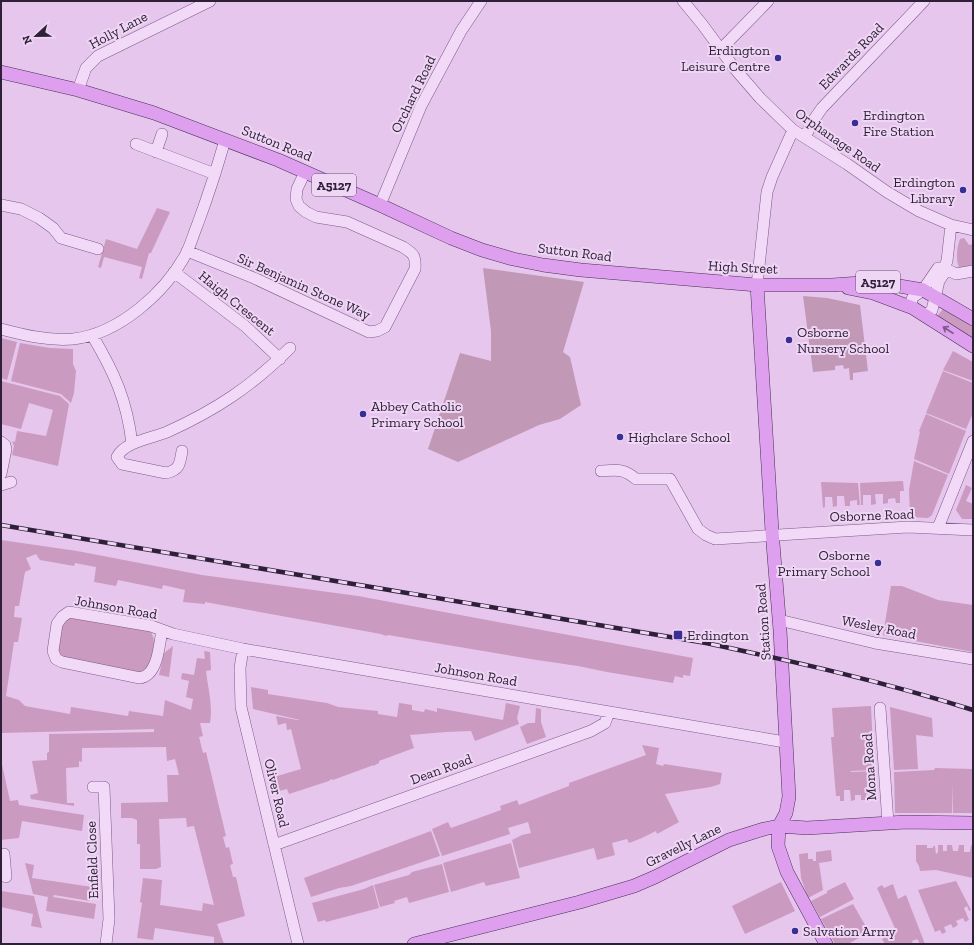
<svg xmlns="http://www.w3.org/2000/svg" width="974" height="945" font-family="'Zilla Slab',serif">
<style>
.green{fill:#cb9ac0}
.cemetery{fill:#c199b7}
.lines{fill:none;stroke-linecap:round;stroke-linejoin:round}
.minor-casing{stroke:#795c88;stroke-width:12}
.major-casing{stroke:#463056;stroke-width:14}
.minor{stroke:#f3d9f8;stroke-width:11}
.major{stroke:#df9fef;stroke-width:13}
.rail-casing{stroke:#2f2039;stroke-width:4.5}
.rail{stroke:#efd6f5;stroke-width:3;stroke-dasharray:9;stroke-linecap:butt}
.oneway{stroke:#7e598b}
.poi-dot{fill:#392d96;stroke:#efd6f5;stroke-width:1.5}
.labels{text-anchor:middle;stroke-width:4;stroke-linejoin:round;paint-order:stroke}
.shield{fill:#efd6f5;stroke:#695771;stroke-width:1}
.shield-label{font-size:13px;font-weight:bold;fill:#2f2039}
.street-label{font-size:14px;fill:#2f2039;stroke:#efd6f5}
.poi-label{font-size:14px;fill:#2f2039;stroke:#efd6f5;text-anchor:start}
</style>
<rect width="100%" height="100%" fill="#e6c6ed"/>
<!-- green -->
<path class="green" d="M157,208L170,212L151,253H149L142,279L139,278L142,267L104,257L101,268L98,267L106,239L137,249Z
M964,238L969,245L973,244V268L960,269C955,261 957,247 960,239Z
M943,309L973,327V339L938,318V315Z
M1,338L17,342L7,380L1,378Z
M20,343L50,348L73,349V364L76,371L74,393L71,403L61,394L11,381Z
M953,351L973,362V381L943,370Z
M943,371L973,383V413L966,429L926,413Z
M1,381L60,396L69,404L58,466L12,455L14,446L12,441L15,442L17,431L46,436L53,410L29,403L21,429L1,424Z
M926,414L966,431L949,474L914,459L920,432L919,431Z
M914,461L948,475L932,515L928,518L910,517L909,490Z
M903,481L904,491H900V503H896L895,498L888,499V503L883,504V494H875L876,504L871,505V495H863V505H861L860,483Z
M821,482L858,483L860,505H857V500L850,501V506H845L844,496H837V506L833,507L832,497H825V507L823,508Z
M966,485L972,488L966,501L973,504V519H962L956,510Z
M1,540L77,551L202,575L358,596L693,658L690,676L683,675V678L675,676L673,683L607,672L578,666L537,660L388,635L386,636L381,634L205,602V604L183,602L185,590L163,585L162,589L118,580L116,586L94,582L96,567L75,563L74,566L40,560L36,554L26,558L31,569L25,572L19,606H15L14,617L22,618L18,642H14L6,696L19,700L25,706L70,714L71,707L128,716L129,711L163,716L165,700L191,710L193,699L186,697L189,681L181,679L182,673L194,675L197,658L205,659L204,651L210,652L211,670L206,671C208,689 213,705 210,723H200L203,736L199,737L203,753L206,752L226,836L223,837L226,848L229,847L233,864L230,865L233,877H236L245,916L217,924L224,944H214V937L155,928L153,940L137,938L142,903L140,902L143,878L162,880C161,889 161,897 160,905L202,911L203,903L214,905L194,826L187,827L186,818L159,819L161,867L156,869H140V844H137V820L132,818H121V803L168,802L167,775H179L175,759L167,761L166,747L82,748V762L79,761V767L66,768L67,803H74V806L31,799L30,795L38,793L32,761L47,760V753L49,752V734L154,732V729L1,733Z
M891,586H902L938,600L973,605V652L883,635Z
M69,618L148,629C159,639 152,653 150,667L140,673L62,658L58,651L63,623Z
M173,646L169,677L159,675L164,653Z
M251,687L268,690V694L327,703L338,707L378,711V714L397,717L399,703H400L412,705V710L424,712L425,709L437,712V708L503,720L506,703L520,706L517,718L519,724L475,741L471,731L446,732L410,735L414,748L379,761V763L373,766L372,765L371,766L333,780L331,779L329,781L289,794L287,789L279,791L274,777L301,769L291,729L287,730L286,723L278,725L276,716L297,720H300L253,709Z
M871,706L874,770L851,771V772L875,771L876,799H873V794H866V800H861V795H855V800L851,801L850,790H844V801H840V796H836L831,737H834L832,708Z
M890,707L932,718L933,737L916,735L918,769L894,770Z
M536,708L541,709V722L546,737L527,744L520,727L528,723H535Z
M642,745L659,748L656,764L663,766L664,764L722,773L720,784L711,787L665,794L679,822L657,834L656,831L642,838L629,843L627,839L612,843L615,855L597,860L594,848L519,868L512,840L522,835L531,833L528,822L508,828L510,834L442,856L432,829L448,822L451,828L501,810L500,806L517,800L519,805L569,786V783L646,755Z
M1,760L10,801L18,800L19,805L84,815L82,831L22,821L19,838L1,840Z
M935,768L973,769V813H953V784L952,813H895L894,772L934,770Z
M431,831L440,856L351,886L339,888L311,897L304,878Z
M511,843L520,878L486,886L484,882L451,892L443,863Z
M916,845H927V848H933V846H935L936,854L938,852V845H943V851H947V845H952L953,851H958L959,845H964V852H970L971,845L973,846V878L936,870L920,871L919,866L916,861Z
M831,850L832,861L819,863L823,890L808,898L801,878L799,854L808,853V859H813V861H816V852Z
M25,863L34,865L32,878L92,887L90,901L54,895L53,897L96,904L94,919L46,911L48,897L33,894Z
M442,864L449,892L409,903L407,897L394,901L395,903L380,907L374,885L409,875L412,872Z
M956,881L971,910L969,911L967,906L964,908L969,920L965,922L963,918L956,921L958,925L953,928L951,924L944,927L946,932L942,934L940,930L935,932L918,890Z
M781,882L795,911L745,934L732,906Z
M845,882L854,899L820,917L811,901L827,893V891Z
M893,884L898,899L906,895L925,944H920L917,939L912,941L913,944H885L882,939L897,933L877,888L882,885L884,888Z
M373,885L379,908L326,922L325,920L318,922L312,903L364,889Z
M1,891L34,896L42,928L31,926L33,914L1,907Z
M853,904L869,932L848,944H835L821,919Z"/>
<!-- cemetery -->
<path class="cemetery" d="M483,268L584,282L563,352L570,357L581,405L560,419L539,425L458,462L428,449L460,353L491,361V331Z
M803,296L827,298L860,305L868,371L853,373V380H850L849,368L844,369L843,365L835,366V370L813,372Z"/>
<g class="lines">
<!-- minor casing -->
<g class="minor-casing">
<path id="minor" d="M683,1L702,24L735,69L760,98L793,130L847,164L887,192L919,211L951,225L973,230
M721,49L768,1
M78,90L86,68L98,56L210,1
M805,137L813,121L822,108L924,1
M136,144L215,174
M156,152L162,134
M1,205L21,209L39,218L53,228L61,238L98,249
M380,205L421,106L461,31L481,1
M187,251L254,278L369,332L377,331L385,327L415,269C416,256 414,254 403,247L347,222L316,217L306,212L299,206L296,199L297,189L305,172
M174,272L245,326L280,359
M757,285L767,192L772,177L793,130
M913,308L911,302L913,297L923,290L938,268H944L956,274L973,271
M924,315L930,312L932,310L939,281L945,272L944,268L947,261L951,225
M1,329C24,335 48,341 73,339C119,334 166,292 187,252C191,243 194,233 198,223C208,196 217,168 225,140
M92,335C114,372 127,400 132,444
M1,442L5,445L6,449L1,474
M182,451C180,463 180,470 166,473L122,464L117,457C124,442 152,438 167,432C216,410 252,386 290,348
M601,471C617,470 623,468 636,479H670L698,529L706,535L715,539L908,527L973,530
M1,485L11,482
M938,528L973,441
M69,612L151,626L162,630C159,646 158,675 140,678L62,662L56,659L53,651L57,624L62,617Z
M779,620L875,643L973,659
M162,630L173,634L243,649L785,742
M243,649L240,668L241,707L298,944
M880,708L888,823
M93,787H104L109,919L106,944
M274,845L591,731L605,723L609,712
M4,854L6,877"/>
</g>
<!-- major casing -->
<g class="major-casing">
<path id="major" d="M1,72L78,90L154,113L278,160L380,205L451,238L482,250L513,259L543,265L581,270L757,285H832L875,282L923,290L973,319
M757,285L772,531L780,630L789,797L786,813L779,826L778,846L787,872L826,944
M848,288L873,293L913,308L973,346
M414,944L580,902L634,886L655,877L729,840L764,829L779,826L807,828L906,822L973,823"/>
</g>
<!-- minor -->
<use href="#minor" class="minor"/>
<!-- major -->
<use href="#major" class="major"/>
<!-- rail casing -->
<g class="rail-casing">
<path id="rail" d="M1,525L706,643C796,662 885,682 973,710"/>
</g>
<!-- rail -->
<use href="#rail" class="rail"/>
</g>
<!-- one-way arrows -->
<defs><path id="oneway-shaft" d="M-6 0H5M1.5-3L5.5 0L1.5 3" fill="none" stroke-width="1.6" stroke-linecap="round" stroke-linejoin="round"/></defs>
<use class="oneway" href="#oneway-shaft" transform="translate(948 330) rotate(-147)"/>
<!-- markers -->
<g class="poi-dot">
<circle cx="778" cy="58" r="4"/>
<circle cx="855" cy="123" r="4"/>
<circle cx="963" cy="190" r="4"/>
<circle cx="789" cy="340" r="4"/>
<circle cx="363" cy="414" r="4"/>
<circle cx="620" cy="437" r="4"/>
<circle cx="878" cy="563" r="4"/>
<rect x="673" y="630" width="10" height="10" rx="2"/>
<circle cx="795" cy="931" r="4"/>
</g>
<g class="labels">
<!-- shield labels -->
<g class="shield">
<rect x="312" y="174" width="44" height="22" rx="3"/>
<rect x="856" y="271" width="44" height="22" rx="3"/>
</g>
<g class="shield-label">
<text x="334" y="190">A5127</text>
<text x="878" y="287">A5127</text>
</g>
<!-- street labels -->
<g class="street-label">
<text transform="translate(118 30) rotate(-28)" y="5">Holly Lane</text>
<text transform="translate(851 56) rotate(-46)" y="5">Edwards Road</text>
<text transform="translate(413 94) rotate(-64)" y="5">Orchard Road</text>
<text transform="translate(838 140) rotate(35)" y="5">Orphanage Road</text>
<text transform="translate(277 143) rotate(22)" y="5">Sutton Road</text>
<text transform="translate(575 252) rotate(7)" y="5">Sutton Road</text>
<text transform="translate(743 267) rotate(3)" y="5">High Street</text>
<text transform="translate(304 286) rotate(24)" y="5">Sir Benjamin Stone Way</text>
<text transform="translate(237 303) rotate(39)" y="5">Haigh Crescent</text>
<text transform="translate(872 515) rotate(-2)" y="5">Osborne Road</text>
<text transform="translate(116 607) rotate(10)" y="5">Johnson Road</text>
<text transform="translate(763 622) rotate(-94)" y="5">Station Road</text>
<text transform="translate(879 627) rotate(11)" y="5">Wesley Road</text>
<text transform="translate(476 674) rotate(10)" y="5">Johnson Road</text>
<text transform="translate(869 767) rotate(-94)" y="5">Mona Road</text>
<text transform="translate(441 769) rotate(-20)" y="5">Dean Road</text>
<text transform="translate(277 793) rotate(77)" y="5">Oliver Road</text>
<text transform="translate(683 845) rotate(-26)" y="5">Gravelly Lane</text>
<text transform="translate(92 860) rotate(-92)" y="5">Enfield Close</text>
</g>
<!-- poi labels -->
<g class="poi-label">
<text x="770" y="55" text-anchor="end">Erdington<tspan x="770" dy="16">Leisure Centre</tspan></text>
<text x="863" y="120">Erdington<tspan x="863" dy="16">Fire Station</tspan></text>
<text x="955" y="187" text-anchor="end">Erdington<tspan x="955" dy="16">Library</tspan></text>
<text x="797" y="337">Osborne<tspan x="797" dy="16">Nursery School</tspan></text>
<text x="371" y="411">Abbey Catholic<tspan x="371" dy="16">Primary School</tspan></text>
<text x="628" y="442">Highclare School</text>
<text x="870" y="560" text-anchor="end">Osborne<tspan x="870" dy="16">Primary School</tspan></text>
<text x="687" y="640">Erdington</text>
<text x="803" y="936">Salvation Army</text>
</g>
</g>
<!-- border -->
<rect width="974" height="945" fill="none" stroke="#2f2039" stroke-width="4"/>
<!-- north arrow -->
<g transform="translate(36 36) rotate(248)" stroke="#efd6f5" stroke-width="3" paint-order="stroke">
<path d="M0-3L7 15L0 10L-7 15Z" fill="#2f2039"/>
<text y="-6" font-size="11" font-weight="bold" text-anchor="middle" fill="#2f2039">N</text>
</g>
</svg>
